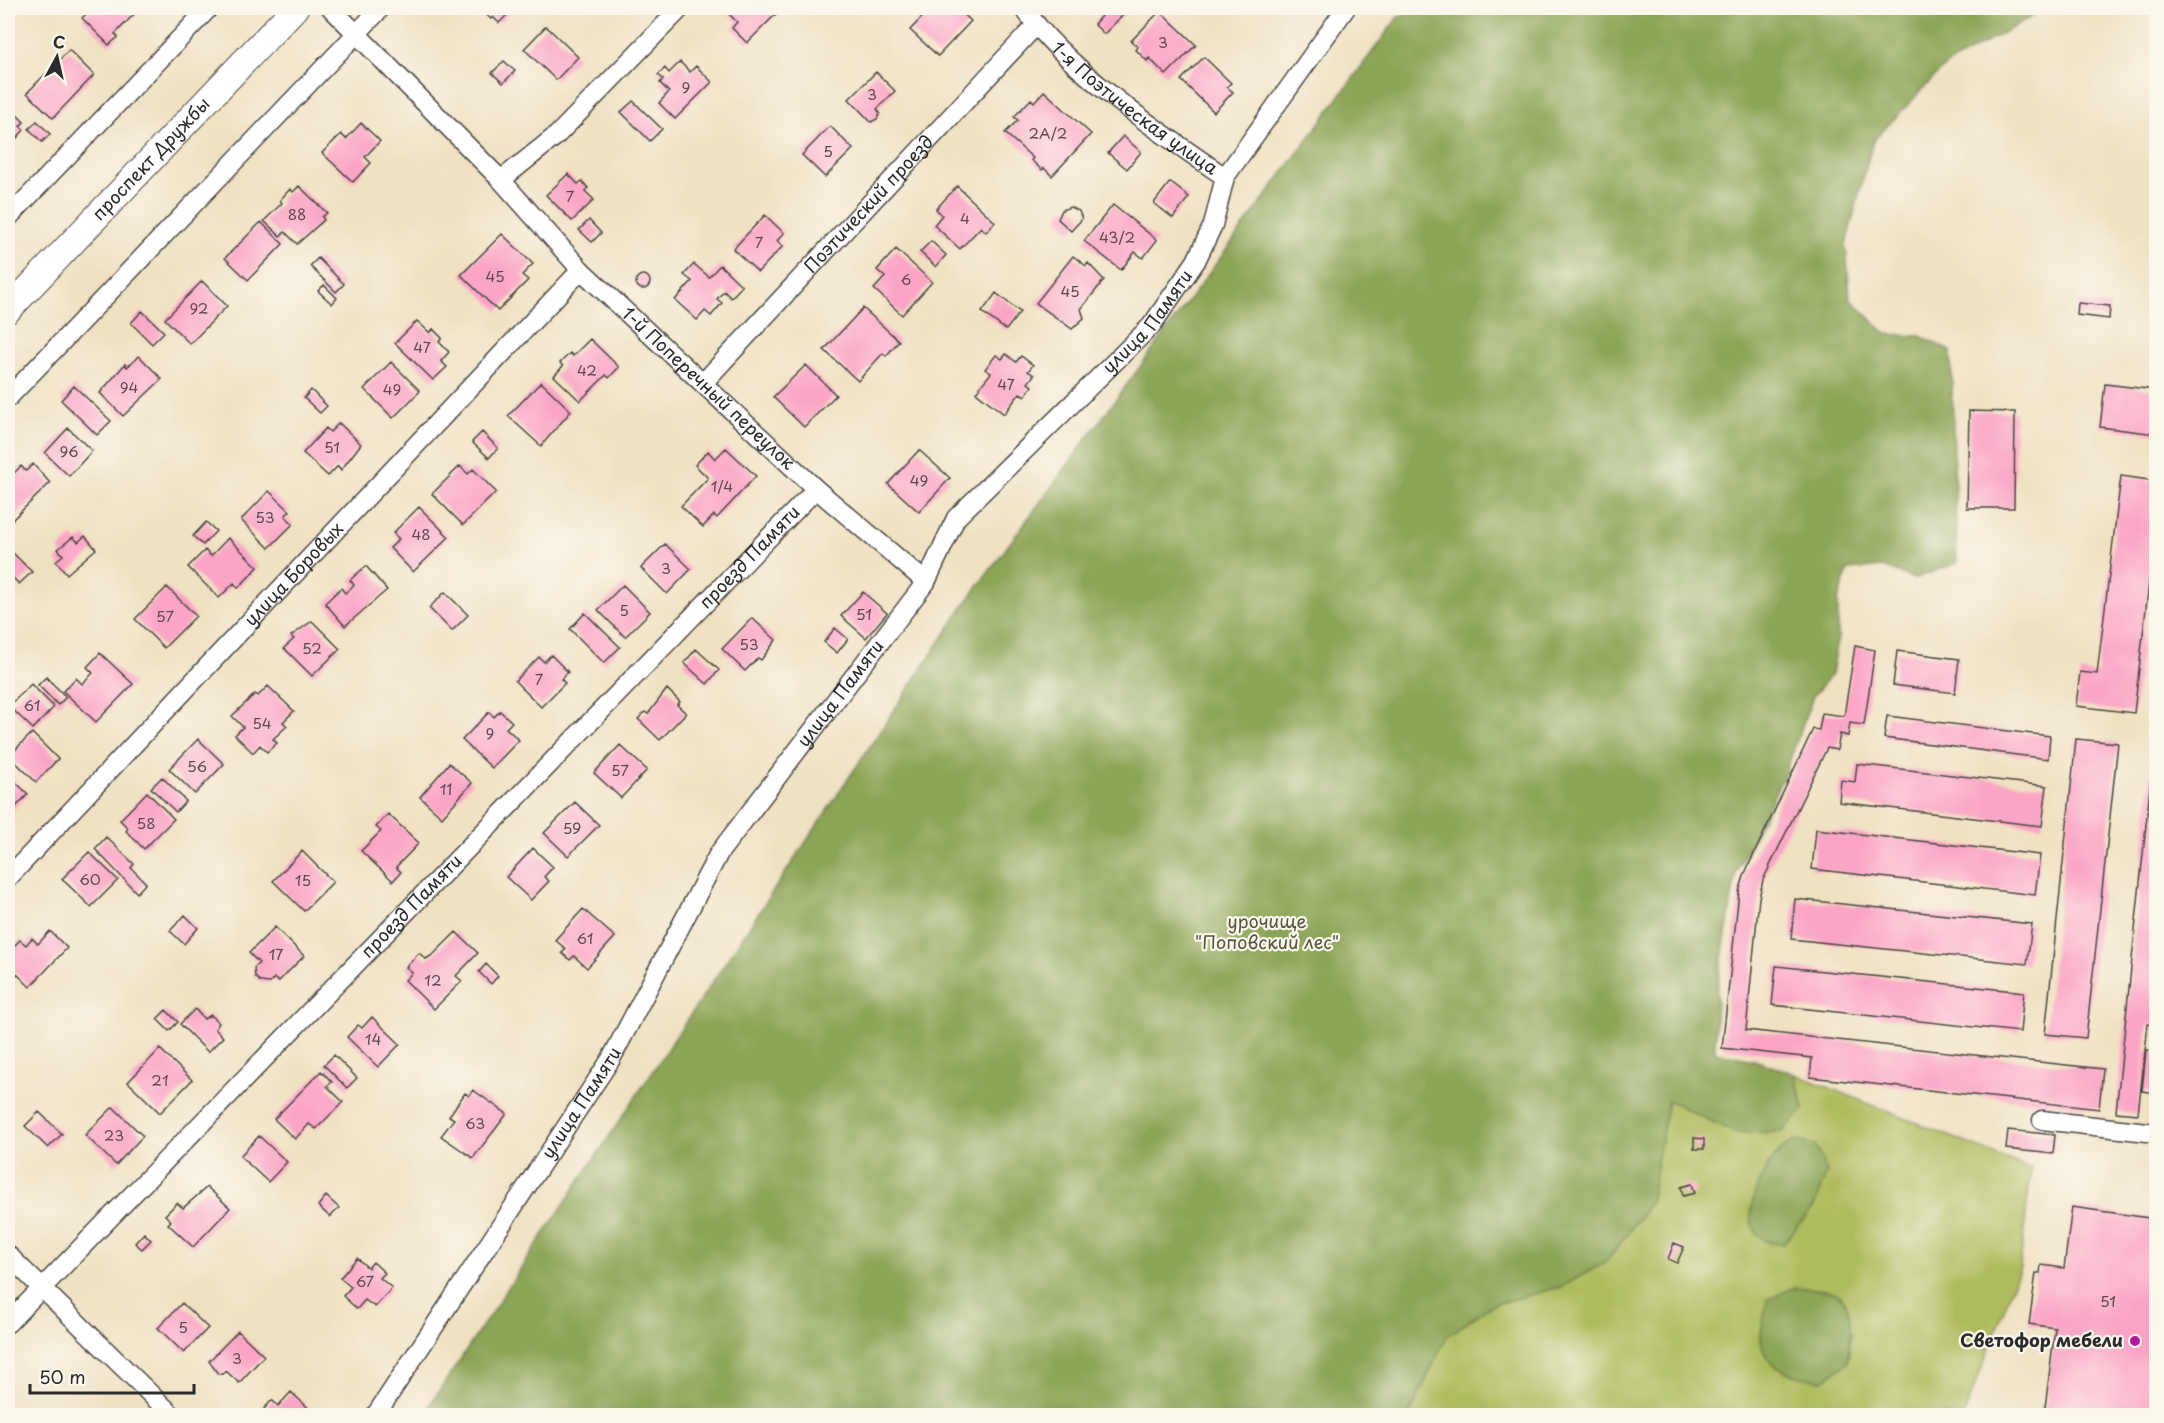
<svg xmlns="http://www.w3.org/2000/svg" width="2164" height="1423" font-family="'Playpen Sans',sans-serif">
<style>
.green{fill:#afbc5d;stroke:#6d7444;stroke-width:1.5;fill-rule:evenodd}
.forest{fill:#8ba454;stroke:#5b6840;stroke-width:1.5}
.building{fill:#fba5c6}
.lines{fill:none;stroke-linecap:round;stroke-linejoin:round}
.minor-casing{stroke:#494642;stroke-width:21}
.secondary-casing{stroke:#494642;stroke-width:28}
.minor{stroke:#fff;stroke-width:18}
.secondary{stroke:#fff;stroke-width:26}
.poi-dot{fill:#b5179e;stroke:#fbf7ec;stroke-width:2}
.labels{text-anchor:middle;stroke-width:4.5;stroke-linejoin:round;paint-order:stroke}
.number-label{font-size:15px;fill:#5f4a52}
.street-label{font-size:18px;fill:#2b2b2b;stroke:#fbf7ec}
.park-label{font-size:18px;fill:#53563a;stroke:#fbf7ec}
.poi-label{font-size:18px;font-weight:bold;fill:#2b2b2b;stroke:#fbf7ec;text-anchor:end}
</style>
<rect width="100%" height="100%" fill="#fbf7ec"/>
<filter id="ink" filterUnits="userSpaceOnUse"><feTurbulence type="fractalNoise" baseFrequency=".0167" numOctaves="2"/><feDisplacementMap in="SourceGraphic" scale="12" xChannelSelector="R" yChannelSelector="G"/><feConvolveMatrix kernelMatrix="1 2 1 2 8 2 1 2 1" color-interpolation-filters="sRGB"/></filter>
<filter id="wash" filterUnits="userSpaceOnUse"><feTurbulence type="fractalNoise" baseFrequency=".008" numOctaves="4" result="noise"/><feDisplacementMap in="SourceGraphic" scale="24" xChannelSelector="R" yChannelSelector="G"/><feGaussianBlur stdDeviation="1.35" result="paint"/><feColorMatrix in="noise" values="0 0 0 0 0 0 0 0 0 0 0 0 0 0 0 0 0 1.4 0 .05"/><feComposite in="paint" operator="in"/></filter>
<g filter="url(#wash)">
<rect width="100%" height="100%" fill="#f0e1c2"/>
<!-- green -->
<path class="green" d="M1795,1074L2031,1169L2020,1267L1964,1415L1409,1416L1446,1337L1492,1305L1563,1286L1607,1261L1650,1203L1668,1099L1735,1133L1804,1109ZM1786,1145H1815L1827,1172L1750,1211L1767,1166ZM1852,1333L1847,1363L1823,1380L1814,1379Z"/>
<!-- forest -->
<path class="forest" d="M1430,8H2047L1946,65L1873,141L1846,244L1850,298L1886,334L1920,336L1951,351L1957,563L1914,579L1883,567L1848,570L1838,600V639L1832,674L1813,696L1786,771L1736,873L1717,990L1715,1052L1754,1060L1795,1074L1804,1109L1782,1132L1735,1133L1668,1100L1650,1203L1607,1261L1563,1286L1492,1305L1446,1337L1409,1415H423L965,604L1398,17Z
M1795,1141L1815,1145L1827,1172L1813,1208L1783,1244L1766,1242C1762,1238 1755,1233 1753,1228C1743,1204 1771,1149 1795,1141Z
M1794,1287C1806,1288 1820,1288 1831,1291C1858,1299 1850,1343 1847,1363L1823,1380C1801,1379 1768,1371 1762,1346C1758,1334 1766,1312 1767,1300Z"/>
<g id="blocks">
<!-- building -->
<path class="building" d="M92,8H133L137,11L115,34L118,37L109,45L82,18Z
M479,8H514L499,23L493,17L491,19Z
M723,8H782L747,43L732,28L737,22Z
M931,8H957L971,21L938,56L910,30Z
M1093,8H1130L1104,34L1094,24L1101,16Z
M1160,11L1196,45L1166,75L1149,58L1147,61L1136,50L1138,47L1131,41Z
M546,26L578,57L556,80L524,49Z
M69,50L94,75L53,118L27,93Z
M1204,57L1231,83L1227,87L1233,92L1214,112L1181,80Z
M504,61L515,71L503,83L492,73Z
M680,62L690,72L696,66L712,82L675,119L659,103L669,92L660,83L663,79L658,75L665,68L669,73Z
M876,72L895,91L877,109L880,113L877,119L871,122L849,99Z
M1044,91L1091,134L1052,176L1044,168L1042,170L1031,160L1033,158L1005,133L1018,120L1014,117L1031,99L1034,102Z
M633,101L662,129L650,141L621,112Z
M8,106L24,122L20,126L24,130L8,148Z
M37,121L50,134L42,142L29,129Z
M361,123L380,141L365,157L371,163L353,182L322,153L341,134L346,139Z
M830,126L853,149L825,177L802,155Z
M1123,136L1141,152L1127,169L1108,153Z
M568,174L578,184L582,181L588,188L585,191L594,200L572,221L546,195Z
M1170,182L1189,197L1173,218L1154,203Z
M299,186L327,213L322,217L324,220L297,244L285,232L280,236L264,221L282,203L280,200L290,189L293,192Z
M957,186L995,222L986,232L981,227L960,249L934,225L942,215L936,209Z
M1113,205L1157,240L1143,258L1135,252L1121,270L1084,241Z
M1070,207L1079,211L1082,219L1071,231L1058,219L1062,210Z
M765,215L784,233L777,241L783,246L758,272L733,249Z
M589,220L601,233L592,242L579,230Z
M261,222L283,244L248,280L225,258Z
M502,234L533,264L522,275L528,280L498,311L461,275Z
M931,241L946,255L936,267L920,252Z
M896,249L932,282L902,315L874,289L885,277L877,270Z
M1073,256L1086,266L1088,263L1104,280L1081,309L1084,318L1072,329L1036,303Z
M318,258L344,284L336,292L310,266Z
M694,264L709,277L720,265L742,286L731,298L724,291L717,299L722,303L711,316L705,311L697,320L675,300L692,281L684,275Z
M636 282a7 7 0 1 1 14 0a7 7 0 1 1-14 0Z
M202,281L227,306L190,344L165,319Z
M324,285L337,298L332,304L318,291Z
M996,293L1020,312L1006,330L982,312Z
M2078,303L2110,306L2109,319L2077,315Z
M863,308L899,341L886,356L883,353L858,381L824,350Z
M142,311L164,332L152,344L131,323Z
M417,321L430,333L433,329L442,338L439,342L449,352L441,361L447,367L433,380L395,343Z
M590,339L619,367L609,378L606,375L580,401L554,376L563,366L560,363L570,353L573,356Z
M1006,354L1016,362L1021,356L1033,365L1028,371L1034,375L1028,383L1032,386L1025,396L1020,393L1004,414L976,392L991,373L985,369L996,355L1002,359Z
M139,356L162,379L123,416L100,393L125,364L127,367Z
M391,362L420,391L393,418L364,389Z
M806,365L836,395L804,427L773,397Z
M541,382L571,411L541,446L508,416Z
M2105,384L2156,390V434L2100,427Z
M74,386L111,421L97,435L61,400Z
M311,390L327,406L320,413L304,398Z
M1969,411L2015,412L2014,508H1967Z
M339,423L361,444L341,470L338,466L328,476L303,453L326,428L330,432Z
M68,428L92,451L69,476L45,453Z
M482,432L498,448L489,458L472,442Z
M726,448L756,476L717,518L714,515L703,527L681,506L708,478L695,465L708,451L715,459Z
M919,450L950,478L919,512L888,484Z
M33,464L50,483L10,522L8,519V479L21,466L26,471Z
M460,466L468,474L473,469L496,492L463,525L432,494Z
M2121,476L2156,481V521L2134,713L2076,706L2080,672L2097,674Z
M269,491L290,511L285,516L293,524L269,548L241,520Z
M419,507L449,537L413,572L390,548L399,539L393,533Z
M206,522L216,531L203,545L193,536Z
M85,536L96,549L67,574L56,561L63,555L58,549L73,537L78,542Z
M228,538L258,567L238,588L234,583L219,598L188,567L205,550L211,556Z
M665,544L691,569L667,594L641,568Z
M13,553L32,572L19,584L8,573V559Z
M366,566L387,590L345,626L325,603L341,588L345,593L354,585L350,580Z
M623,585L650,612L625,637L598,610Z
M167,587L196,616L164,648L135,619Z
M445,592L468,615L452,631L429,608Z
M863,592L887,613L866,638L841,616Z
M585,613L620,647L604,663L570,629Z
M752,618L776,640L761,660L758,658L745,671L722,649Z
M312,621L340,649L312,676L284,648L294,639L291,636Z
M835,628L848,639L837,653L824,642Z
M1855,646L1875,650L1864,725L1850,723L1848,736L1840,734L1837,750L1827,748L1763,880L1759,898L1746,1030L2103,1069L2099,1109L1810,1077L1812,1058L1722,1048L1739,892L1745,873L1813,729L1819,730L1822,713L1844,716Z
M696,649L719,670L707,684L684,663Z
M1897,651L1959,659L1955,693L1893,685Z
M100,653L133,684L96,722L63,691L76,678L82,684L93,673L87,667Z
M551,655L568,672L561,679L565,683L541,707L515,681L539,657L544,662Z
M46,677L66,697L58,705L38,685Z
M31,684L54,707L33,729L9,706Z
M268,686L294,711L283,722L287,726L273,739L277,743L267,752L260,745L253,753L235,735L243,727L232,716L255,694L258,696Z
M667,689L680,702L677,705L686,713L660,740L638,719L645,712L648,714Z
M500,711L512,722L506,728L519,740L492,768L462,740L489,712L494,717Z
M1887,716L2050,736L2048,759L1884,738Z
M32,733L58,759L36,782L9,756Z
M198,739L224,764L195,794L169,769Z
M2076,739L2118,743L2086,1038L2045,1034Z
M2155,739L2156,1025L2148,1024L2138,1114L2116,1112Z
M620,745L647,770L621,798L594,773Z
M449,763L472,783L442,817L420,797Z
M1857,764L2047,786L2042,826L1839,802L1841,780L1855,782Z
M8,775L28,794L8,815Z
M162,777L186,801L176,812L151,788Z
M147,792L174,819L144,849L126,831L128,828L120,820Z
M575,802L599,825L568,856L544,833Z
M388,814L419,843L396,867L401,872L393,881L361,851L381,831L376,827Z
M1816,829L2040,855L2035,895L1812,869Z
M106,837L134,864L131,868L146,883L137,893L95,849Z
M533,848L553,867L544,877L549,881L531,900L506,877Z
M302,851L333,882L304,911L273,881Z
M89,852L118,880L91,907L62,879Z
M1795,899L2032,924L2027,964L1791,939Z
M583,909L615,937L587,968L574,956L570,960L562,953L566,949L555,940Z
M185,915L198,928L184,944L170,931Z
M275,927L304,956L278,982L274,978L270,983L261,982L255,977L254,968L259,963L249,953Z
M50,931L67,948L30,987L8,965L14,957L9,951L20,940L26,945L32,938L38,944Z
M456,932L478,953L456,976L462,981L434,1009L405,980L412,973L406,967L419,953L426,959L434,954Z
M486,964L498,976L491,984L479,972Z
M1776,966L2024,992L2020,1032L1772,1005Z
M195,1009L204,1019L211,1015L219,1023L215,1029L223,1037L208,1052L180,1024Z
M166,1010L178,1022L169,1031L157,1019Z
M372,1017L400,1044L378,1067L347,1037L358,1025L362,1028Z
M160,1049L192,1080L160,1113L128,1082Z
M2146,1050L2156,1051V1093L2142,1091Z
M334,1055L357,1078L347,1088L324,1065Z
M321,1071L332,1082L327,1086L343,1102L316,1129L309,1124L295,1139L274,1119Z
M473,1090L507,1114L473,1158L441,1136L454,1119L449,1116L465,1093L469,1096Z
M113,1107L143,1136L116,1165L85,1135Z
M39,1112L62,1134L48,1148L25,1126Z
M2008,1130L2055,1135L2053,1154L2006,1149Z
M259,1136L287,1162L268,1182L240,1156Z
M1694,1138L1704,1139V1149H1694Z
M1692,1184L1695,1193L1683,1196L1681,1187Z
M207,1187L230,1208L193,1247L168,1224L171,1221L165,1215L177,1203L183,1208Z
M326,1196L339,1208L330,1217L318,1206Z
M2072,1207L2156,1219V1416H2044L2055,1328L2029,1324L2036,1273H2040L2041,1265L2064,1268Z
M144,1233L151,1240L142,1249L135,1243Z
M1674,1243L1684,1247L1677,1263L1668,1259Z
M357,1258L368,1268L373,1262L385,1273L380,1278L392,1288L375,1307L365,1300L357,1309L343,1296L351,1287L340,1278Z
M182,1303L208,1328L184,1353L158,1328Z
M238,1331L264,1356L239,1383L226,1371L223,1374H218L209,1361Z
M291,1392L317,1416H269L263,1410L272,1400L278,1406Z"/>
</g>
</g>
<g filter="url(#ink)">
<use href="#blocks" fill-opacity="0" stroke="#494642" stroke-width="1.5"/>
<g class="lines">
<!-- minor casing -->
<g class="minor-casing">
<g id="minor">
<path id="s1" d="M331,8L501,180L581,270L816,489L926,582"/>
<path id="s2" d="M1024,8C1066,70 1162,134 1225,177"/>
<path d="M501,180L557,135L681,8"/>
<path d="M8,218L209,8"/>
<path id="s3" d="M703,383L1036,25"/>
<path d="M8,398L381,8"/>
<path id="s4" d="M8,878L581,270"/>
<path d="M2042,1120L2156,1133"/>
<path d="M8,1255L173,1416"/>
<path id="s5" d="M8,1323L816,489"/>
<path id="s6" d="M375,1416L611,1059L719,853L926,582L956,518L1151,326L1196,261L1213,225L1225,177L1346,8"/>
</g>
</g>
<!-- secondary casing -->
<g class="secondary-casing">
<g id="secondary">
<path id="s7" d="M8,310L295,8"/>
</g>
</g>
<!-- minor -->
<use href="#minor" class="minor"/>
<!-- secondary -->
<use href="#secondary" class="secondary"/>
</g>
</g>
<!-- markers -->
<circle class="poi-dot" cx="2135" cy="1341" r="6"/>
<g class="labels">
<!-- number labels -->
<g class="number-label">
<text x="1163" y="48">3</text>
<text x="686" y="93">9</text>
<text x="872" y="100">3</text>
<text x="1048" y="139">2А/2</text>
<text x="828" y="157">5</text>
<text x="570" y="202">7</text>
<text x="297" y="220">88</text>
<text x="965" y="224">4</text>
<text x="1117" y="243">43/2</text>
<text x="759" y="248">7</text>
<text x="495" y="282">45</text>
<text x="906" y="285">6</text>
<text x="1070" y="297">45</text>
<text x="199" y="314">92</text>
<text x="422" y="353">47</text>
<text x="587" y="376">42</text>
<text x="1006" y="390">47</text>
<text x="129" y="393">94</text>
<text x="392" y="395">49</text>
<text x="332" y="453">51</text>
<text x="69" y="457">96</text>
<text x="919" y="486">49</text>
<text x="722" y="492">1/4</text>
<text x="265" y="523">53</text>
<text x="421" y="540">48</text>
<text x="666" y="574">3</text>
<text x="624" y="616">5</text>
<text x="864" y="620">51</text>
<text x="165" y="622">57</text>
<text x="749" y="650">53</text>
<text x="312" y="654">52</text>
<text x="539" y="685">7</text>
<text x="32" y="711">61</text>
<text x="262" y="729">54</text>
<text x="490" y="739">9</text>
<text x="197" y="772">56</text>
<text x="620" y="776">57</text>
<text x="446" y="795">11</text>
<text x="146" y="829">58</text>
<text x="572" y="834">59</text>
<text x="90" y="885">60</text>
<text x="303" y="886">15</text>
<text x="585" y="944">61</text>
<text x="276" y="960">17</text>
<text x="433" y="986">12</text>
<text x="373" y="1045">14</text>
<text x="160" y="1086">21</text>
<text x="475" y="1129">63</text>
<text x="114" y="1141">23</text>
<text x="365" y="1287">67</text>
<text x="2108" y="1307">51</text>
<text x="183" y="1333">5</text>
<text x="237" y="1364">3</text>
</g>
<!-- street labels -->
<g class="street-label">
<text dy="6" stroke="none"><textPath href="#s2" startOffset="150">1-я Поэтическая улица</textPath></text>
<text dy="6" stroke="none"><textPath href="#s7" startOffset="208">проспект Дружбы</textPath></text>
<text dy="6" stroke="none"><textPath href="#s3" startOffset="244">Поэтический проезд</textPath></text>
<text dy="6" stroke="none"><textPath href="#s6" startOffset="1347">улица Памяти</textPath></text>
<text dy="6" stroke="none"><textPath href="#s1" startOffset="536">1-й Поперечный переулок</textPath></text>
<text dy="6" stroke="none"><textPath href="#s5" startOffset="1066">проезд Памяти</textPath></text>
<text dy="6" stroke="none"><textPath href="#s4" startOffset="417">улица Боровых</textPath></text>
<text dy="6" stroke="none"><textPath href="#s6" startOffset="861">улица Памяти</textPath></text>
<text dy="6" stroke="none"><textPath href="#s5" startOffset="580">проезд Памяти</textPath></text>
<text dy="6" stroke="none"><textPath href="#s6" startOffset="375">улица Памяти</textPath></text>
</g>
<!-- park labels -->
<g class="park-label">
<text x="1267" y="928">урочище<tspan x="1267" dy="21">"Поповский лес"</tspan></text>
</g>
<!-- poi labels -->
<g class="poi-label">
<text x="2123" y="1347">Светофор мебели</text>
</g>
</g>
<!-- margin -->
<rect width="2164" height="1423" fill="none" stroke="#fbf7ec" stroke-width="30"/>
<!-- north arrow -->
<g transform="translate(57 57) rotate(8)" stroke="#fbf7ec" stroke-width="4.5" paint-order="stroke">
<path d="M0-4.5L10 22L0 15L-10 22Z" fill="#2b2b2b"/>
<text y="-9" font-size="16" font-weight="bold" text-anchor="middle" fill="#2b2b2b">С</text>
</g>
<!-- scale -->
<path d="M30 1384v9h164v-9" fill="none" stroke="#2b2b2b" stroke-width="3"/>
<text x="39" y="1384" font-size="18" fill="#2b2b2b" stroke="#fbf7ec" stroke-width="4.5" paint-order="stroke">50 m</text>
</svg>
